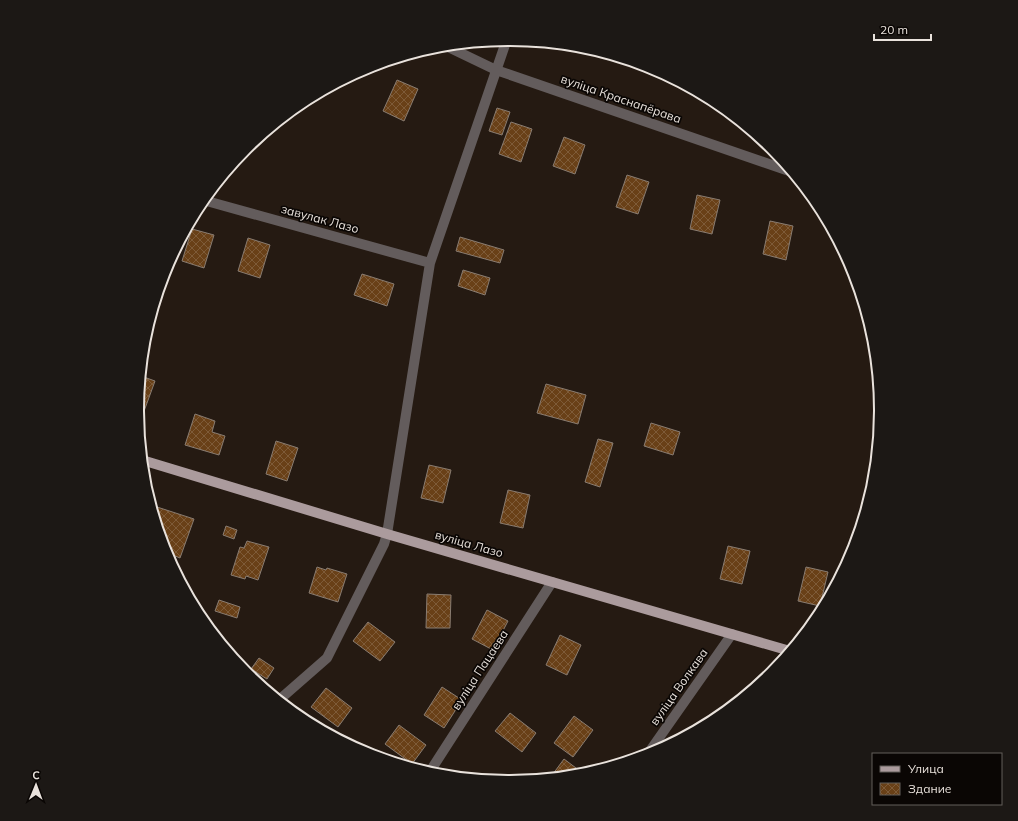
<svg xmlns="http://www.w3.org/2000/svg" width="1018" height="821" font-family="Mulish,sans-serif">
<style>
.building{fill:url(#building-cross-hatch);stroke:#897c71}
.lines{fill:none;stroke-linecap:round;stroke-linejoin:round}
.minor{stroke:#635c5c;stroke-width:10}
.major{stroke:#ab9b9d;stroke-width:10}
.labels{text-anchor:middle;stroke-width:3.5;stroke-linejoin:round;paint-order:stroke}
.street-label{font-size:12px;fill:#e9e2dc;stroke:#0a0604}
.rim{fill:none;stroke:#e9e2dc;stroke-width:2}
</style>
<defs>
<pattern id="building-cross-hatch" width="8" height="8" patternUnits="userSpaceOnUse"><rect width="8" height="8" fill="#694017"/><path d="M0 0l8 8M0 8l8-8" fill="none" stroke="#7e5b38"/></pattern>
</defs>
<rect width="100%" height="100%" fill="#251a12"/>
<!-- building -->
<path class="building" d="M397,80L418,89L404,121L383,111Z
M497,108L510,112L502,135L489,131Z
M511,122L532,129L521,162L499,154Z
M564,137L585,145L575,174L553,166Z
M627,175L649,182L638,214L616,207Z
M697,195L720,200L712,234L690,229Z
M770,221L793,226L786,260L763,254Z
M192,229L214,235L204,268L182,261Z
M460,237L504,250L500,263L456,251Z
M248,238L270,245L260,278L238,271Z
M463,270L490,278L485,295L458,286Z
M362,274L394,284L387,306L354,295Z
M141,376L155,381L143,414L138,412V410Z
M546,384L586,395L578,424L537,413Z
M195,414L215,421L212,432L225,436L219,455L185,445Z
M651,423L680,432L673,455L644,446Z
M598,439L613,443L600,487L585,482Z
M276,441L298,448L287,481L266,474Z
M429,465L451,470L443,503L421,498Z
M508,490L530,495L523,528L500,523Z
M154,506L194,519L180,558L166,552L153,510Z
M226,526L237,530L234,539L223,535Z
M247,541L269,547L258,580L246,576L245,579L231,575L240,547L244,548Z
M728,546L750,551L742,584L720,579Z
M317,567L326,570L327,568L347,574L338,602L309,593Z
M806,567L828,572L820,606L798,601Z
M427,594L451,595L450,628H426Z
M219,600L240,607L237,618L215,611Z
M487,610L508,621L493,650L472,639Z
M368,622L395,642L380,661L353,641Z
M560,635L581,645L567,675L546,665Z
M259,658L274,668L267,679L251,669Z
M442,687L462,700L444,728L424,715Z
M326,688L352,708L338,727L311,707Z
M510,713L536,733L522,752L495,731Z
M574,716L593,730L573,757L554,743Z
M699,722L704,726L691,732Z
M399,725L426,745L412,764L385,744Z
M564,759L584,774L550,778Z"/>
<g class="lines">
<!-- minor -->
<path class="minor" d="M444,45L496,70L792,172
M203,200L430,263
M279,700L327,658L384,544L387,534L430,263L507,39
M647,755L732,634
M429,773L552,582"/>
<!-- major -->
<path class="major" d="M142,460L387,534L790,651"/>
</g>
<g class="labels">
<!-- street labels -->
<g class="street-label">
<text transform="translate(621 99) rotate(19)" y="4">вуліца Краснапёрава</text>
<text transform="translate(320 219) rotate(15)" y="4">завулак Лазо</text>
<text transform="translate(469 544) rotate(16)" y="4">вуліца Лазо</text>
<text transform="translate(480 670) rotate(-57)" y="4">вуліца Пацаева</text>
<text transform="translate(679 687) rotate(-55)" y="4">вуліца Волкава</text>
</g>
</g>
<!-- crop -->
<path d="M0 0H1018V821H0ZM508 46H510A364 364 0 0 1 874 410V411A364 364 0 0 1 510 775H508A364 364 0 0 1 144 411V410A364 364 0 0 1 508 46Z" fill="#1c1815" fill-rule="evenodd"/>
<path class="rim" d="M508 46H510A364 364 0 0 1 874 410V411A364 364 0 0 1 510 775H508A364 364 0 0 1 144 411V410A364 364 0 0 1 508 46Z"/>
<!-- legend -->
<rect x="872" y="753" width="130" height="52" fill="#0a0604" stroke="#635e5a"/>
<rect x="880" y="766" width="20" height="6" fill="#ab9b9d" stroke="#635e5a"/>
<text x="908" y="773" font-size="12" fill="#e9e2dc">Улица</text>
<rect x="880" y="783" width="20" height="12" fill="url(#building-cross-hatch)" stroke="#635e5a"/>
<text x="908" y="793" font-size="12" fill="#e9e2dc">Здание</text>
<!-- north arrow -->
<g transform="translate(36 785) rotate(1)" stroke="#0a0604" stroke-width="3" paint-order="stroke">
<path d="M0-3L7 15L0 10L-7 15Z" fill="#e9e2dc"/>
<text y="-6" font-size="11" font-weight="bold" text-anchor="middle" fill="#e9e2dc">С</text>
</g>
<!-- scale -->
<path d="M874 34v6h57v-6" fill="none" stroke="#e9e2dc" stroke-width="2"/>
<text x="880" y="34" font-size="12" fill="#e9e2dc" stroke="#0a0604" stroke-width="3" paint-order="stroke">20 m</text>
</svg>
